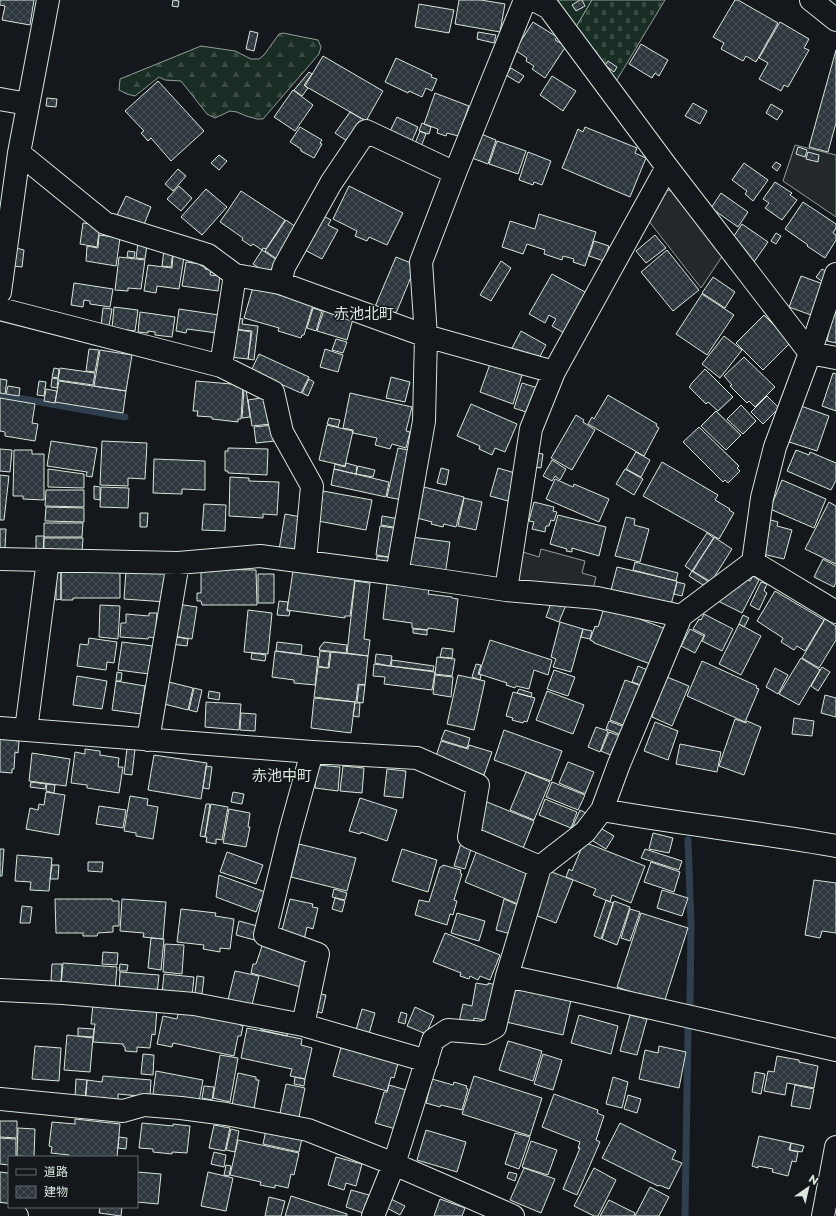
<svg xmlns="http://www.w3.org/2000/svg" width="836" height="1216" font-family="Montserrat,'Noto Sans JP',sans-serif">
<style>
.green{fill:#1a2d24;stroke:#939e99}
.forest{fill:url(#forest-firs);stroke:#939e99}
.cemetery{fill:url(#cemetery-stones);stroke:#939e99}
.parking{fill:#24282b;stroke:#939e99}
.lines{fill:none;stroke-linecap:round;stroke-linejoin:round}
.stream{stroke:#2f3f4d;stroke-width:7}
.building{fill:url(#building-cross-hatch);stroke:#d8e6dc}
.minor-casing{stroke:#d8e6dc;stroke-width:24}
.minor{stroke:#14181c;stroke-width:22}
.labels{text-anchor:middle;stroke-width:3;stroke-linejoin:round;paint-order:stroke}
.quarter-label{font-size:15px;fill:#d8e6dc;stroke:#14181c}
</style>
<defs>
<pattern id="forest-firs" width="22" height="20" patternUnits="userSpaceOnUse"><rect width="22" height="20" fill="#1a2d24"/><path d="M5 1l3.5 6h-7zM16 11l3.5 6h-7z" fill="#3b4b43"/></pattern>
<pattern id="cemetery-stones" width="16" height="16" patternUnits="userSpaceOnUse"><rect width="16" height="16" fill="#1a2d24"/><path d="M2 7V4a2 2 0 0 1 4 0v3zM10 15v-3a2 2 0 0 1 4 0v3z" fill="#3b4b43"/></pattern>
<pattern id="building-cross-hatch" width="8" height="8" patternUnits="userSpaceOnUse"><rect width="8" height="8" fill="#2c363c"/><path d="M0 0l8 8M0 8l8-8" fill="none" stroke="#4a5358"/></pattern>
</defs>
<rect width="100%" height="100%" fill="#14181c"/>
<!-- green -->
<path class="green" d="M556,0H592L576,27Z"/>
<!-- forest -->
<path class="forest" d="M283,33L318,40L321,47L319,54L263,119H257L246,116L237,112L230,111L215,118L207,114L181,81L165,80L159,77L135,96L127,94L119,90L120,79L201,46L235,51L251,59H259L264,55L279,34Z"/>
<!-- cemetery -->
<path class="cemetery" d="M592,0H665L615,83L576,27Z"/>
<!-- parking -->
<path class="parking" d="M795,145L836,155V217L783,181Z
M664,190L673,191L723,255L701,288L648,220Z
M541,549L585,561L582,573L596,577L592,593L515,581L523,552L539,557Z"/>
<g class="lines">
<!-- stream -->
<path class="stream" d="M0,395L125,417
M688,840L691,924L690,1006
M685,1216L688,1029"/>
</g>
<!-- building -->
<path class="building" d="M0,0H34L30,25L2,20L5,6L0,5Z
M173,0L179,1L178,7L172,6Z
M459,0H481L505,4L500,32L455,24Z
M580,0H582L585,6L576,11L572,5Z
M735,0H738L778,23L756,62L746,56L743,61L721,49L724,43L713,37Z
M419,4L454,10L449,33L415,27Z
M533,22L557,37L555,40L566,46L545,78L532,69L534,66L526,61L527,58L515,50Z
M780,22L809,39L804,48L809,50L788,87L784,85L781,91L759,79L768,63L759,58Z
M250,31L258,33L254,51L246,49Z
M478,32L496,35L494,43L477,39Z
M641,44L668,60L659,76L655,73L652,78L629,64Z
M836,50V123L828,152L809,147Z
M323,56L383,91L366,121L305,86Z
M396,58L432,75L431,77L437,79L432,91L426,88L422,97L409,91L408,93L385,82Z
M608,61L617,67L614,72L605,65Z
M511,68L524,76L519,83L506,75Z
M309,72L312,74L304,85L308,88L302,96L294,90Z
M552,76L576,91L563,111L540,95Z
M158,81L204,131L171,161L151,138L148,141L141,133L144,131L125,111Z
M293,90L313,105L295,131L274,117Z
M435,93L469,106L458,136L447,133L446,136L437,133L438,129L424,124Z
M47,98L57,99L56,107L46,106Z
M693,103L707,111L700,124L685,116Z
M771,104L783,111L777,120L766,113Z
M350,112L366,121L350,143L335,133Z
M397,117L418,127L411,143L389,133Z
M422,123L431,127L429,134L419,131Z
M300,127L322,140L320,143L322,144L314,158L301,151V149L290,142Z
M585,127L637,148L635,153L646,158L630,197L562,168L578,129L583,132Z
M420,131L426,134L420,149L414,146Z
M481,134L496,140L488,164L472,158Z
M497,141L526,151L518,174L489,164Z
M798,147L807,150L805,157L796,154Z
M528,152L551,161L542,185L534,182L533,185L519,180Z
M808,152L819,155L818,162L806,159Z
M219,155L227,161L219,170L211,163Z
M776,162L781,165L777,171L772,167Z
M744,163L768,180L753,201L745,194L747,191L732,180Z
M178,169L186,176L173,191L165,184Z
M775,182L792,193L790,195L797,200L782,220L765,208L769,203L763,199Z
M179,186L192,198L181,211L167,199Z
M349,186L403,213L387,245L369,237L367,241L355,236L357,231L333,219Z
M206,189L227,207L202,235L181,217Z
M241,191L285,220L266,249L263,248L262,250L253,244L251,246L242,240L243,238L220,222Z
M721,193L748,212L738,227L711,208Z
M126,196L151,207L143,227L117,215Z
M803,202L836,224V228L833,233L836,235V240L825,258L807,246L808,245L785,229Z
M320,214L331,220L328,225L338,230L322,259L301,248Z
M539,214L596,232L585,266L573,262L574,259L563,256L562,260L544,254L545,250L527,244L523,254L502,247L510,221L535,229Z
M286,220L300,230L280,261L265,251Z
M83,223L100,225L97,247L80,244Z
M742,224L768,242L754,262L734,236Z
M776,233L781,236L776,244L771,241Z
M99,235L120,238L116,266L86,261L87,246L98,248Z
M655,235L666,248L646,263L636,251Z
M594,241L609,246L604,261L589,256Z
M138,243L147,245L145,259L136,258Z
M16,248L24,250L22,267L13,266Z
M164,250L173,251L171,267L162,266Z
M262,250L277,260L268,274L253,264Z
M667,250L699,290L673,311L641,272Z
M128,251L135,252L134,258L127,257Z
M173,255L184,257L179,289L157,286L156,293L144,291L148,265L172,268Z
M119,257L145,260L141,289L128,288V291L115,290Z
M396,257L416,265L394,318L374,309Z
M501,261L511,268L491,301L480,295Z
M186,262L201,264V266H205V269L211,270L210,275L220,276L218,291L182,286Z
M822,269L829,273L823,282L816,277Z
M552,274L587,293L564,333L552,326L556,319L549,315L545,323L529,314Z
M801,276L823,284L811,315L789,307Z
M713,277L735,292L725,308L702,293Z
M74,283L113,289L110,307L90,304V301L84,300L83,307L71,305Z
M253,287L313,305L304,335H302L301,338L278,331L279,328L244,318Z
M702,294L734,315L707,355L676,334Z
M114,307L138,310L135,331L112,328Z
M103,308L112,309L109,326L101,325Z
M313,308L322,311L316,331L307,328Z
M834,308H836V343L827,341Z
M179,309L219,315L217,333L187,329L186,333L176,331Z
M324,310L353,319L347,340L317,331Z
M140,312L175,317L172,337L155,335V332L148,331V333L138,332Z
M764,315L791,342L763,370L736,343Z
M236,318L243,319L242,324L258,326L254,360L248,359L252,331L234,329Z
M234,329L251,332L248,359L230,357Z
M521,331L546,345L537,362L512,348Z
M724,336L742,350L720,378L702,364Z
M336,339L347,342L343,353L332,350Z
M89,349L99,350L95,372L86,371Z
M325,349L343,355L338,372L320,367Z
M100,350L132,355L126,391L94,386Z
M259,354L309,377L301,393L251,371Z
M744,357L775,387L755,407L749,401L747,403L730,386L732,385L724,376Z
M490,364L522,375L513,404L480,392Z
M54,368L59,369L58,378L52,377Z
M60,368L95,373L93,385L58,380Z
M705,369L733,397L718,411L708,402L706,404L689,387L691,385V384Z
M833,373L836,374V411L822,406Z
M391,377L410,382L405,402L386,398Z
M52,378L58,379L57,388L51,387Z
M0,379L7,380L5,394L0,393Z
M309,379L314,382L308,396L302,393Z
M39,381L46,382L44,396L37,395Z
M59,381L126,391L123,413L55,402Z
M196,381L243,385L241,419H238V422L212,419V417L197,416L198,411H193Z
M522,383L538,388L529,413L514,408Z
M8,386L20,388L19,396L6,394Z
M46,389L57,391L55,403L44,401Z
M246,389L250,417L242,418L244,390Z
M350,393L412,407L406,431L410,432L406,448L392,444L390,449L375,445L377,438L353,433V430L343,428Z
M608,395L657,424L656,426L659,428L644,456L588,424L592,417L594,419Z
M767,396L779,408L763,424L751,412Z
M267,397L271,424L252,426L248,400Z
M0,398L35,404L32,423L38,424L35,441L5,436V432L0,431Z
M471,404L517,424L505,452L495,448L492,455L479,449L480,446L457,436Z
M741,405L756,421L743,434L727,419Z
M801,406L829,416L817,451L789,442Z
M716,411L741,435L726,450L701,426Z
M576,415L584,420L583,422L595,430L572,470L551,458Z
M329,418L340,420L338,427L327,424Z
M273,425L275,441L256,443L254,427Z
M327,425L353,431L345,466L319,460Z
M699,427L739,466L737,468L740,471L728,483L725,480L723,482L683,442Z
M51,441L97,448L92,477L86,476L87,472L47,466Z
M102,441L147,443L145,479L128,478V486L100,485Z
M228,448L268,449L267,475L228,473V471H225V451H228Z
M398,448L413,451L402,500L387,497Z
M0,449L12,450L10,472L0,471Z
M14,450H32V454H44V500L23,499V496H13Z
M796,450L809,455L810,452L836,463V480L831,490L787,471Z
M636,452L650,460L641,477L626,469Z
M536,453L543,454L541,468L534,467Z
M154,459L205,461V490L182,489V494L153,493Z
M552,460L566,469L560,480L555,476L552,481L543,476Z
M662,462L718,495L715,500L730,509L729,510L734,513L719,539L643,496Z
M346,463L357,466L356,474L334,469L335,464L345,467Z
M358,466L375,470L373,477L356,474Z
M441,468L449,470L446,485L437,483Z
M498,468L515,473L508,501L490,496Z
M48,469L84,474V488L48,487Z
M334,469L389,482L386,497L331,485Z
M625,469L643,479L634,495L616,484Z
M0,475L9,476L4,520H0Z
M230,477L249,478V481L279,482L277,515L263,514V518L229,516Z
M555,479L573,487L574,484L609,499L599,522L546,499Z
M782,480L826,499L814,528L770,509Z
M94,486L100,487V500L94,499Z
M101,487L129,488L128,508L100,507Z
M424,487L464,497L456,527L444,524L443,527L431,524L432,522L417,518Z
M46,490H84V507L45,506Z
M323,491L372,500L366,530L318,521Z
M464,498L482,502L476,530L458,526Z
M534,502L554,507L553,511L557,512L554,521L551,520L549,526H546L545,532L532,529L534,522L529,521Z
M829,502L836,506V564L805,549Z
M204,504L226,505L225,531L202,530Z
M46,507L84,508V522L45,521Z
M140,513H148L147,527H140Z
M285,514L301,517L296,552L279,550Z
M558,515L606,527L599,556L572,548V552L566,551L567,549L550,544Z
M382,516L400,519L399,528L381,525Z
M626,517L635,519L634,525L649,529L640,562L615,556Z
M767,519L778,522L777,526L792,530L784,559L763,554Z
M44,523H83L82,537H44Z
M380,526L400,529L396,558L376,555Z
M0,529H6L5,548H0Z
M707,533L714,538L692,571L685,566Z
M36,536H44L43,552H36Z
M412,537L450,542L445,575L407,570Z
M714,537L732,549L711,582L693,571Z
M44,538H83L82,553L44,552Z
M377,556L395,558L394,567L376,565Z
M823,559L836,566V582L834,587L814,577Z
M635,562L678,573L676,581L633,570Z
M617,567L677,581L671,605L611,590Z
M201,569L256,570L257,605H202L201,601H197V593H201Z
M56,570H61V599L56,600Z
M61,570H120V598H73V600H61Z
M126,570L167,572L166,602L124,599Z
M293,571L355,579L350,616H345V618L287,610Z
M692,571L709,582L706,587L689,576Z
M258,574H274V603H258Z
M753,576L759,580L742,613L718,601L745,578L750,581Z
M355,581L370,583L364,639L370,640L368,656L347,653Z
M677,582L685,584L682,596L674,594Z
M761,582L767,584L764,591L767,593L759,610L750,605Z
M387,584L429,589L428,594L452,597V598L458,599L454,632L428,628V630L412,628V623L383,619Z
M775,591L824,620L805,651L797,646L794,650L781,642L783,638L757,621Z
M552,600L566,605L559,622L546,617Z
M279,601L288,602L287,611H290L289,616L277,615Z
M177,604L197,607L192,639L172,636Z
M100,605L120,606L118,639L99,637Z
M608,607L666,629L653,665L594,643V642L590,640L595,626L598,627L604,608Z
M248,610L272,613L268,654L244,652Z
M149,613H157L155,638L149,637L148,639L120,637L121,623H126V614L149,616Z
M704,614L733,629L722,651L702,641L705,635L693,629L699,619L701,620Z
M743,615L749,618L744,627L739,624Z
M825,619L836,626V640L819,668L802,658Z
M560,622L583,629L571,672L553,667L556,659L551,657Z
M739,624L761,636L741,675L719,664Z
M413,629L427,630V635L413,633Z
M583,629L592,631L590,639L581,637Z
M690,629L704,636L695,653L681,646Z
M172,636L188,639L187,646L171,644Z
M89,638L117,642L114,663L107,662L106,670L77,666L80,644L88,645Z
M490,640L552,660L548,675L534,670L529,689L516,686L515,688L506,685L507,683L479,674Z
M122,642L153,646L149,674L118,670Z
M277,642L302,645L301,654L276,651Z
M324,642L347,645L346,653L319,650L320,647Z
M442,648L453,649L452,658L440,657Z
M275,651L318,657L315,685L294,683V680L272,677Z
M320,651L330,652L328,668L318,666Z
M331,652L368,656L365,685L358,684L356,702L314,697L318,667L329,668Z
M252,653L266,655L265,661L251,659Z
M376,654L392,656L390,666L375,663Z
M437,657L455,659L452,676L435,674Z
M801,658L820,670L799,705L779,694Z
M392,660L434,666L433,671L391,666Z
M702,661L757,686L756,688L759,689L745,722L687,696Z
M374,664L435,672L432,690L384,684L385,677L373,676Z
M476,664L481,665L478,674L481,675L480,680L472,677Z
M638,666L650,671L644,686L632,682Z
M822,667L830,672L818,691L811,686Z
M775,668L788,675L778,694L766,687Z
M554,670L575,677L568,696L547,689Z
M117,672L122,673L121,681H116Z
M435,675L453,677L451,697L433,694Z
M458,675L485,681L474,730L447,724Z
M77,676L107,681L102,709L73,705Z
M667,677L689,686L672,726L652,717L653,713H651Z
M625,680L644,687L628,727L610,720Z
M116,681L145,686L141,714L112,710Z
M165,681L193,688L188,710L160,703Z
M359,685H365L363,703L357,702Z
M194,688L202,690L197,712L189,710Z
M519,689L532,693L531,697L517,693Z
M209,691L220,693L219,700L208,698Z
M547,691L584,705L573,734L536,720Z
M513,692L535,698L527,722L524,721L523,723L512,720L513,718L506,716Z
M825,695L836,698V717L821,713Z
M314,698L355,702L351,733L311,728Z
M206,702L241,704L239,730L205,727Z
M355,703H360L359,717L353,716Z
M241,713L256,714L255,731L240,730Z
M794,718L814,721L812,736L792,734Z
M735,719L746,723L747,721L761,727L744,775L719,766Z
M609,721L627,728L624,736L606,729Z
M655,722L678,731L668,760L644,751Z
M596,727L608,731L600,752L588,747Z
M445,730L470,738L467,748L441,740Z
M504,730L562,751L551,781L494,760Z
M609,732L623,737L615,757L601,751Z
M0,738L16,740V741H19L18,753L15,752L14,769H12V773L0,772Z
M441,741L468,749L469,745L492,752L484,775L435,759Z
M680,744L721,752L717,772L676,764Z
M127,748L135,749L132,775L124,774Z
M85,749L100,751V755L119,758L118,767H123L119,793L87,788V785L71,783L75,752L85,754Z
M32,753L70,759L66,786L29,781Z
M154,755L207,763L201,799L148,790Z
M568,762L594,772L585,794L559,783Z
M317,765L340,767L338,791L315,788Z
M206,766L212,767L209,789L203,788Z
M343,766L364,768L362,793L340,791Z
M387,769L406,771L403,798L384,796Z
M526,772L550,782L534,820L510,810Z
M31,782L46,784L45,789L30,787Z
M552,782L585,795L578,810L546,797Z
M47,784L55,785L54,793L46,791Z
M46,792L65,795L59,835L26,829L30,808L38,810L39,804L44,805Z
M233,792L244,794L242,804L231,802Z
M130,796L148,799L147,805L158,807L153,839L136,836V833L124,831Z
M360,798L397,810L387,841L361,832L360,834L349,831Z
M545,799L577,812L571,828L539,815Z
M487,802L534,821L522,851L475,832Z
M206,804H210L205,837L200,836Z
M211,804L228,807L222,840L216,839V844L206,842L207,837H205Z
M99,806L126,810L123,828L96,824Z
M229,809L250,813L248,827H250L246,847L223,843Z
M580,810L588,814L575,830L572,828Z
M597,826L614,836L606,849L590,839Z
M653,833L673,838L669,853L649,849Z
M584,842L645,866L631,903L612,895L610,902L593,895L596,889L566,877L569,869L572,871Z
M461,843L472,846L465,869L454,866Z
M299,844L356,858L347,891L291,877Z
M0,849H4L2,876H0Z
M402,849L437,860L428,892L392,881Z
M645,849L682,861L679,870L641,858Z
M477,850L531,871L518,904L465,882Z
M227,852L263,865L256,884L220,872Z
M17,855L52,858L49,891L30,890L31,882L15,881Z
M88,862H103L102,872L88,871Z
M651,862L680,872L674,892L644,882Z
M52,865H59L58,879H50Z
M443,865L461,870L460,873L462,874L454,900L457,901L453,915L450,914L447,925L415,915L419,900L429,902L440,867H442Z
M549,871L573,880L556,923L532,914Z
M219,875L265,892L263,899H261L256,912L216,897Z
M814,880L836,883V933L822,931L820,938L805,935Z
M334,889L347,893L345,900L332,897Z
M662,890L688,898L682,916L657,908Z
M335,898L345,901L342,912L332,909Z
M55,899H112V901H119V926H113V932L98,933L97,936H83V933H56Z
M122,899L166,902L163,939L143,937L144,933L120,931Z
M290,899L313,904L312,907L318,908L313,929L307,927L304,940L281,934Z
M504,899L518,905L511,934L496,930Z
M606,900L613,903L601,939L594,936Z
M614,901L630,907L617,945L602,939Z
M22,906L32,907L30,923H20Z
M181,909L216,913L215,916L234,919L230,949L220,948V952L203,949L204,945L177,942Z
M630,909L640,912L630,941L621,938Z
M457,913L485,921L479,941L451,933Z
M641,913L688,928L664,1003L617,987Z
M239,921L261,927L258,941L236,935Z
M445,933L500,955L490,980L480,976L478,980L470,976L469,979L460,976L461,973L433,962Z
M151,938L164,939L161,970L148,968Z
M165,944L184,945L182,974L163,972Z
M262,946L312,960L304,988L251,973L253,964H256Z
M103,952L118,953L117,965L102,964Z
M63,963L117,967L115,990L61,986Z
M52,964H62L61,982L51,981Z
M120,964L128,965L127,971H119Z
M235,971L259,976L251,1009L227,1004Z
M120,972L159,975L157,994L119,991Z
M164,974L194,977L192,996L162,993Z
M197,976L204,977L202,994L195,993Z
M476,983L488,985V983L496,985L489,1021L474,1018L473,1024L459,1022L463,1004L472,1006Z
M514,987L571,1000L563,1035L506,1022Z
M316,993L326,995L322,1013L312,1010Z
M93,1004L157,1009L155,1035L152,1034L150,1048L137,1047V1052L125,1051V1047L123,1046V1044L93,1042L95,1024H91Z
M415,1007L434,1016L426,1034L407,1026Z
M179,1009L241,1023L240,1025L243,1026L241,1036H238L234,1056L173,1043L172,1047L157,1044L163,1016L177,1019Z
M362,1009L375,1013L369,1034L356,1030Z
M401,1012L407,1014L405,1024L398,1022Z
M579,1015L618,1026L611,1054L571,1043Z
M630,1015L647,1019L637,1055L620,1051Z
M262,1025L288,1031L287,1036L261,1030Z
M78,1028L94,1029L93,1037L78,1036Z
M247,1028L302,1039L301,1045L312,1048L305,1079L290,1076L292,1069L241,1058Z
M67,1035L93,1038L90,1072L64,1070Z
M508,1041L542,1051L533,1081L499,1070Z
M342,1044L399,1060L394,1078L391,1077L387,1091L333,1076Z
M35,1046L61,1048L59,1081L32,1079Z
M659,1046L686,1052L679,1088L639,1079L645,1050L658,1053Z
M143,1054L154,1055L153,1075L141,1074Z
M543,1054L562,1060L553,1090L534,1084Z
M220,1055L238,1058L230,1102L213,1098Z
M777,1056L799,1060V1062L818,1066L814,1088L787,1083L785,1095L764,1091L768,1071L774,1072Z
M156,1071L203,1080L199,1102L153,1094Z
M755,1072L765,1074L761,1094L752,1092Z
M238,1073L256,1077V1080H259L254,1109L232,1105Z
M103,1076L151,1080L150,1097L118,1094V1100L86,1097L87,1080L102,1082Z
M474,1076L542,1098L530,1136L462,1114Z
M295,1077L305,1079L304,1086L294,1084Z
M613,1077L628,1082L622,1108L606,1104Z
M76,1079L87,1080L85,1098L75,1097Z
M432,1079L453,1085L454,1082L467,1086L466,1088L468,1089L462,1110L441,1105L440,1107L426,1103Z
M286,1084L305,1088L299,1117L280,1113Z
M389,1085L410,1091L399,1130L375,1123L384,1092H387Z
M795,1085L814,1089L810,1109L791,1106Z
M204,1086L214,1087L212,1100L202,1098Z
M554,1094L598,1110L597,1113L604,1116L596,1140L600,1142L577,1195L563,1189L580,1148H578L580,1142L542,1127Z
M628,1095L641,1099L637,1113L624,1109Z
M75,1119L120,1124L117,1157H68L69,1155L51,1153L52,1147L49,1146L52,1122L75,1124Z
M0,1121H17V1138L0,1137Z
M142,1123L173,1126V1124L190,1126L187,1153L172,1152V1154L153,1152V1149L139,1148Z
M620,1123L676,1151L672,1159L682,1163L669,1189L659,1185L658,1186L602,1158Z
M214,1125L230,1128L225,1151L209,1148Z
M18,1128L35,1129L34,1157L17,1156Z
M231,1129L239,1131L235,1152L226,1150Z
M266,1130L302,1138L299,1152L263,1144Z
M426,1130L466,1142L457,1172L417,1160Z
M515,1133L530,1137L519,1169L505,1164Z
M759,1136L791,1143L789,1150L798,1152L796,1162L792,1161L788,1176L772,1172L773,1169L758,1166V1168L752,1166Z
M119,1137L127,1138L126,1149L118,1148Z
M0,1138L16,1139V1157H9V1165L0,1164Z
M238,1140L299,1153L294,1175L291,1174L288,1188L275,1185V1188L260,1185L261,1182L230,1175Z
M531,1141L557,1150L548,1175L522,1167Z
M791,1143L804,1146L802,1152L790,1150Z
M214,1152L226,1155L224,1167L211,1164Z
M336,1157L362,1164L356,1186L346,1183L344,1190L328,1185Z
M226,1165L231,1166L229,1176L224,1175Z
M524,1168L555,1179L541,1213L510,1200Z
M594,1168L616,1180L598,1216H594L574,1206Z
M9,1170V1205L0,1203V1172L8,1173Z
M137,1172L161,1174L158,1204L137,1202Z
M208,1172L233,1178L226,1211L201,1206Z
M509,1172L517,1174L515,1181L507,1178Z
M650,1187L669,1197L659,1216H635Z
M351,1190L369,1195L363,1213L346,1207Z
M291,1196L347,1214V1216H285Z
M269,1197L285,1201L281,1216H265Z
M389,1198L405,1206L400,1215L385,1207Z
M440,1199L465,1208L462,1216H434Z
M609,1200L635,1213L634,1216H600Z
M100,1207H122L121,1216L99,1213Z"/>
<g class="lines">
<!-- minor casing -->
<g class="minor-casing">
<path id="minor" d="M525,0L455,173L421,262L426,336L424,421L397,574L506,590L597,598L681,616
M534,0L549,8L667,167L810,353L836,358
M811,0L836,20
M0,99L28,104
M19,153L105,223L208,255L235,275L280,283L426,336L554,372
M280,283L284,267L331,183L366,131L455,173
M0,292L19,153L48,0
M0,309L221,366L273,392L282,432L312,486L305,561
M221,366L235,275
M0,559L178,563L260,556L397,574
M753,562L836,612
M506,590L531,429L554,372L667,167
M0,728L312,752L417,758L478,785L469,837L540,867
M26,730L48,560
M148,740L178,563
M602,810C680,824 758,832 836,846
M507,976L577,991L836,1050
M0,990L63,993L194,1004L303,1025L427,1061
M303,1025L318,954L265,935L290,832L312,752
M0,1099L123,1111L144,1105L181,1108L226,1114L308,1130L394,1164L513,1216
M0,1214L17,1216
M373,1216L394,1164L433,1040L448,1030L484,1033L495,1027L507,976L540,867L585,832L602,810L619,764L681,616L753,562L762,498L775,447L810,353L836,274
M823,1216L836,1147"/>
</g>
<!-- minor -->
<use href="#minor" class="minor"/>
</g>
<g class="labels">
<!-- quarter labels -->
<g class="quarter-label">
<text x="364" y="319">赤池北町</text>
<text x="282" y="781">赤池中町</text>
</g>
</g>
<!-- legend -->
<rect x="8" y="1156" width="130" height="52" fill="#14181c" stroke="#626a69"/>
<rect x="16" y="1169" width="20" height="6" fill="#14181c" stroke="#626a69"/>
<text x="44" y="1176" font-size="12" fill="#d8e6dc">道路</text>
<rect x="16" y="1186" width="20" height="12" fill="url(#building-cross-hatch)" stroke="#626a69"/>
<text x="44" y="1196" font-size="12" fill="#d8e6dc">建物</text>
<!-- north arrow -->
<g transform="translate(808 1188) rotate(34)" stroke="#14181c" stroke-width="3" paint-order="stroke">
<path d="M0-3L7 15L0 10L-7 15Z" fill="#d8e6dc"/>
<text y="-6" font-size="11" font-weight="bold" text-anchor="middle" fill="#d8e6dc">N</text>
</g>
</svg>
